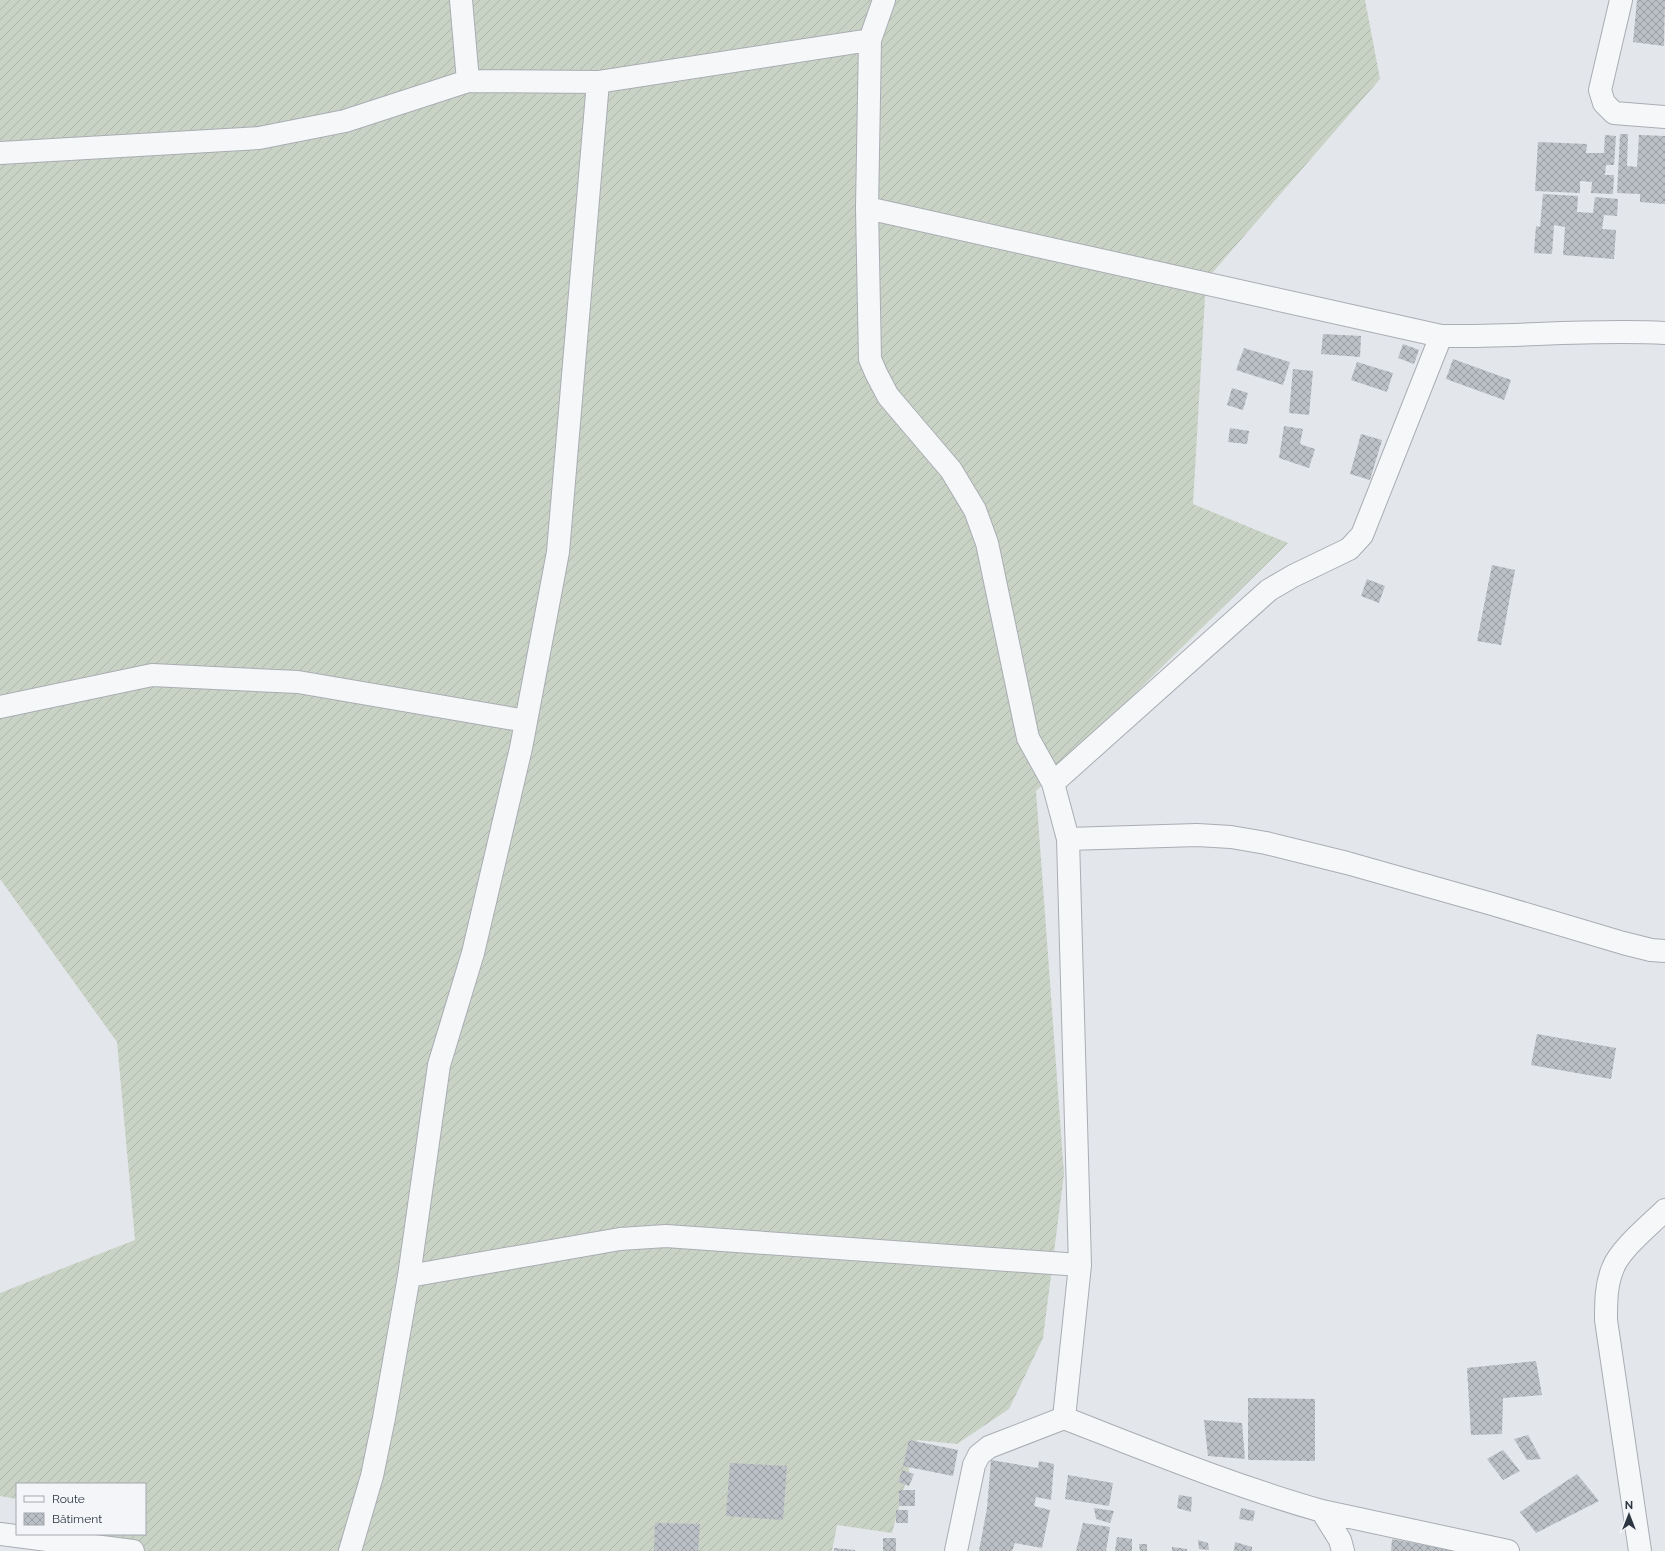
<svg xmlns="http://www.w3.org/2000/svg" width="1665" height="1551" font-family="Raleway,sans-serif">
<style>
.garden{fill:url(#garden-furrows)}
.building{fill:url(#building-cross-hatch)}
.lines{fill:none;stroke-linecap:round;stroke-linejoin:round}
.street-casing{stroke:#a9adb4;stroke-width:24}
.street{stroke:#f6f7f9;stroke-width:22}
</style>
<defs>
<pattern id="garden-furrows" width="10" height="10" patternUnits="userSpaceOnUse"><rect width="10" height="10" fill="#c9d3c5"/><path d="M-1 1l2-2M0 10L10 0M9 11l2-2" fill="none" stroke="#adb6aa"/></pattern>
<pattern id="building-cross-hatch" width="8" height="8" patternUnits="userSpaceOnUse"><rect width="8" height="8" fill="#bbc0c6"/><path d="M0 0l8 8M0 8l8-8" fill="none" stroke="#989da2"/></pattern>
</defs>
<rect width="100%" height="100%" fill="#e3e6ea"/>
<!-- garden -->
<path class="garden" d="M0,0H1365L1380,79L1206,280L1193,504L1288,543L1036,791L1064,1174L1043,1338L1009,1409L957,1444L917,1440L892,1533L837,1525L832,1551H63L62,1534H145V1484H17V1499L0,1496V1293L135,1240L117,1042L0,879Z"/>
<!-- building -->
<path class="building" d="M1637,0H1665L1664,46L1633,42Z
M1620,134H1628L1627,166L1637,167L1639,135L1665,136V204L1640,202V194L1617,193Z
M1605,135L1616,136L1614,165H1606L1605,175H1614L1613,194L1591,193L1592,182L1580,181V193L1535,191L1538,142L1587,144L1586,153H1604Z
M1543,194L1578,196L1577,212L1593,213L1595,197L1618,199L1617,216L1604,215L1602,229L1616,230L1614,259L1563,255L1565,227L1554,225L1552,254L1534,253L1536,226L1540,227Z
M1323,334L1361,336L1360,357L1321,354Z
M1403,344L1419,350L1414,364L1398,358Z
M1244,348L1290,362L1283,385L1236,370Z
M1453,359L1511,380L1504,400L1446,379Z
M1357,362L1393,373L1387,392L1351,380Z
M1293,369L1313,371L1309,415L1289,413Z
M1232,388L1248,393L1243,410L1227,405Z
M1284,426L1303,429L1300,444L1315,449L1309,468L1279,458Z
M1230,428L1249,431L1247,444L1228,442Z
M1361,434L1382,440L1370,480L1350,474Z
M1492,565L1515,570L1501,645L1477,641Z
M1367,579L1385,586L1379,603L1361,596Z
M1537,1034L1616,1048L1611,1079L1531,1065Z
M1536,1361L1542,1395L1503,1398L1502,1434L1471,1435L1467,1368Z
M1248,1398L1315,1399V1461L1248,1460Z
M1204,1420L1242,1423L1245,1459L1208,1456Z
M1528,1435L1541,1459L1527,1460L1514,1439Z
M909,1440L958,1450L953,1476L903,1466Z
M1503,1450L1520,1471L1503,1480L1487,1459Z
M991,1460L1038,1468L1039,1461L1054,1464L1051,1500L1036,1497L1034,1506L1050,1510L1042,1548L1015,1543L1012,1551H979L987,1508Z
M730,1463L787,1466L783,1520L726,1516Z
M902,1470L914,1474L909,1486L898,1482Z
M1577,1474L1599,1501L1536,1533L1520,1512Z
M1068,1475L1113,1483L1109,1506L1065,1499Z
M899,1490H915V1506H899Z
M1179,1495L1192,1497L1191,1512L1177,1508Z
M1094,1508L1114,1511L1110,1523L1096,1519Z
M1241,1508L1255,1511L1253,1521L1239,1519Z
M896,1510H908V1523H896Z
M655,1523L700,1524L698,1551H654Z
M1083,1523L1110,1527L1106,1551H1076Z
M1117,1537L1132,1539V1551H1115Z
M883,1538H896V1551H883Z
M1392,1539L1451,1550V1551H1391Z
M1198,1540L1208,1543L1209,1550L1199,1549Z
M1235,1542L1252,1547V1551H1234Z
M1139,1544H1147V1551H1140Z
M1172,1547L1187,1549V1551H1172Z
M834,1548L855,1550V1551H834Z"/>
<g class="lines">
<!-- street casing -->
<g class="street-casing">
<path id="street" d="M461,0L468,81
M884,0L870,40L867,208L870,359L876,373L888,396L951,470L975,510L987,543L1028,738L1053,783L1068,839L1080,1265L1064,1418
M1621,0L1600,90L1604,103L1614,113L1665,117
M0,153L259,138L345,121L468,81L598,82L870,40
M867,208L1441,336C1516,337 1591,329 1665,333
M0,707L152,675L298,682L526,721
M1053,783L1269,590L1293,576L1349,549L1362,535L1441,336
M1068,839L1197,835L1231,837L1266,843L1347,863L1492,904L1623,943L1651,950L1665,951
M409,1276L620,1239L666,1236L1080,1265
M1322,1511L1508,1551
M0,1534L133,1551
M350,1551L372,1476L384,1418L409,1276L439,1065L473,953L521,748L558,552L598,82
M956,1551L974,1465L979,1455L989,1447L1064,1418C1149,1451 1234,1486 1322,1511L1340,1540L1343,1551
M1640,1551L1606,1320C1606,1302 1606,1284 1613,1268C1620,1249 1650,1225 1665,1210"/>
</g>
<!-- street -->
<use href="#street" class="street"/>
</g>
<!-- legend -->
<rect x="16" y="1483" width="130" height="52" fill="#f3f5f8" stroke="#a4a8af"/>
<rect x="24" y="1496" width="20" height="6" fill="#f6f7f9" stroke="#a4a8af"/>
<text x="52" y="1503" font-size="12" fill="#2d3541">Route</text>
<rect x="24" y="1513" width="20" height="12" fill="url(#building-cross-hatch)" stroke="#a4a8af"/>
<text x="52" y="1523" font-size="12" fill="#2d3541">Bâtiment</text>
<!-- north arrow -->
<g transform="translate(1629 1515)" stroke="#f3f5f8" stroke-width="3" paint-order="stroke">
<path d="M0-3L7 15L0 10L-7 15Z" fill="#2d3541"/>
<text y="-6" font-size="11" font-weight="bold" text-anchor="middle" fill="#2d3541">N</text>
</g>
</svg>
